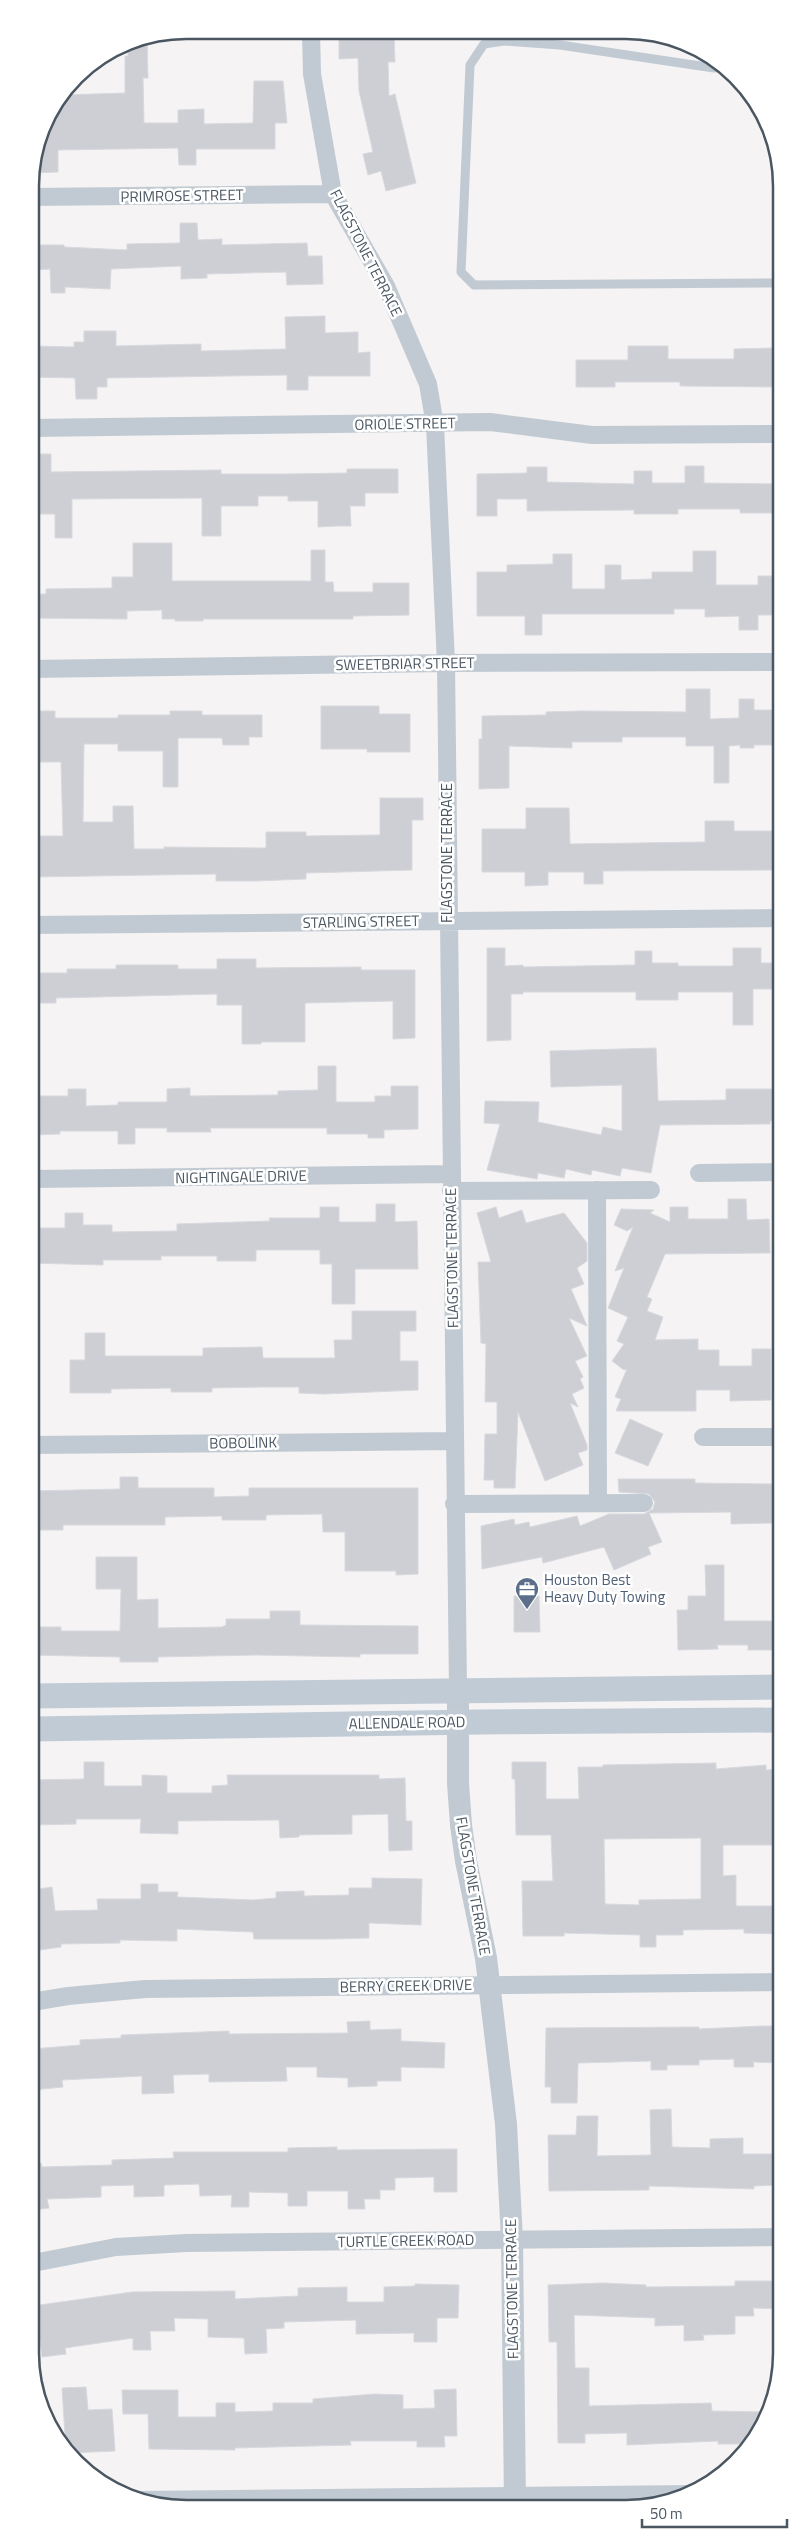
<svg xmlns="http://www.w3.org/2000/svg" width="812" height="2539" font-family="'Titillium Web',sans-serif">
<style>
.building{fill:#cdcfd5;stroke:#d7d9de;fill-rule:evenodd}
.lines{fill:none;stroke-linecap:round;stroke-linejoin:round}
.service{stroke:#c1cad2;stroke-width:9}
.minor{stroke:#c1cad2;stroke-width:18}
.tertiary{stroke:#c1cad2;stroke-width:22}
.secondary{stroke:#c1cbd6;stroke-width:25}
.labels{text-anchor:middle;stroke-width:5;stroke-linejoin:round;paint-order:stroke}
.street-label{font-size:15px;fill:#4a5661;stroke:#fff}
.service-label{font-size:15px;fill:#4e5e75;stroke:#fff;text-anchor:start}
.rim{fill:none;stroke:#4a5661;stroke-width:2.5}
</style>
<rect width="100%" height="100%" fill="#f5f3f3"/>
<!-- building -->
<path class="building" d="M356,31H381V37L394,36L395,62H388L389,96L395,94L416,183L386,191L381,171L368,175L363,154L373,152L359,91L358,58L339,59V39L356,38Z
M147,38L148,78H143L144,123H178V110L204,109V124L253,123L254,81H283L287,123H275V149H196V165H179L178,148L58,150V172L31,173L42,126L62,95L125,93V56H128V41Z
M180,223H197L198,240L222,239V245L307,243L308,256H322L323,284L287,285L286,272L207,274V278L181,279V266L111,269L110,289L65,287V293H51L50,269L30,270V245H64V247L127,250V244L180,243Z
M325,316V333L358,332V353L370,352V376H308V390H287V375L107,378V387H97V399H76L75,378L32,377L31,346L74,347V342H84V331H116V346L201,344V351L286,349L285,317Z
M628,346H668V359H734V349L773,348L774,387L680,386V382H615V387H576V360H628Z
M31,454H51V472L221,470V474H288L347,473V469H398V493H365V506H350L351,526H337L318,527V501H288V496H258V506H221V536H202V498L72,499V538H55V514H31Z
M685,466H704V483L779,484V513H740V509H678V514H634V510L527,511V499H497V516H477V474L527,473V467H547V482L634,484V471H652V483H685Z
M133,543H172V581H311V550H325V582H333L334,592H373V583H409V615L353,616V619H203V621H175V619H162V610L127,611V619L31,618V594H46V589L112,588V577H133Z
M693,551H716V585H758V576H780V615H758V630H739V616L705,617V609H674V614H542V635H525V616H477V572H507V565L553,564V554H572V589H605V565H621V580L652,579V572H693Z
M686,689H710V719L739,718V699H754V710H780V745H754V748H740V745L729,746V783H714V746H686V737H622V742H572V748L509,746V788L479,789V739H482V716L546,715V712L581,711L686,712Z
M321,706H379V714H410V752H367V749H321Z
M31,711H55V718H118V715H170V711H202V715H262V737H249V745H223L222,738H178V787H163V751H118V744H84L83,822H113V806H133L134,849H164V847L266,848V832H306V836L380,835V798H423V820H412V870L306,873V879L255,881H216V874L31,877V836H63L61,762H31Z
M526,808H569L570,844L705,842V821H734V831H780V870L603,871V884H584V872H548V885L525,886V872H482V829H526Z
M487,948H505V966L523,965V967L635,965V951H652V963H678V966H733V948H761V963H778L779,989H753V1025H733V992H678V1000H636V992H523V994H511V1040L487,1041Z
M217,959H256V968L361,967V970H415V1038L393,1039V1001L305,1003V1042H261V1044H242V1005H217V994L56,998V1003H31V973H67V969H116V965H178V969H217Z
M656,1048L658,1101L726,1100V1089H780V1121H770V1124L660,1125L651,1173L622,1168L620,1176L592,1170L591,1175L566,1169L564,1178L538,1173L537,1179L487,1170L500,1124L484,1123L485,1101L539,1102L538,1122L601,1135L603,1127L622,1131V1085L551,1087L550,1051Z
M318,1066H336V1102H375V1096H391V1086H418V1129L384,1130V1138H368V1134H327V1128H210L211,1132H167V1128H135V1144H118V1131H60V1134L31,1135V1096H68V1089H86V1106L118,1105V1102H167V1089L190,1088V1096L278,1095V1091L318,1090Z
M728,1199H746L747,1220L769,1219L770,1253L665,1254L647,1297L652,1299L647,1311L663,1317L655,1340L698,1339V1350H719V1366H752V1349H771V1400L730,1401V1390H696V1411H616L621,1399L615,1397L627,1369L624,1370L612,1361L624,1344L617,1341L628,1317L608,1308L624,1268L615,1271L633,1227L627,1231L614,1225L621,1209L654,1210L650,1213L670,1222V1207H688V1219H728Z
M376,1204H395V1222L417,1221L418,1269H355V1304H332V1264H320V1250H256V1261H217V1256H161V1260H103V1265L32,1263V1228H65V1213H83V1225H112V1232L177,1231V1224L270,1221L269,1218H320V1207H339V1222H376Z
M496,1207L499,1218L522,1210L526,1223L564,1213L587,1243V1261L577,1268L584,1284L571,1289L587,1326L569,1318L587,1356L575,1361L583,1377L580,1379L584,1388L572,1394L578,1407L570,1403L587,1445V1450L578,1453L583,1465L545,1481L518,1412L515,1488H494V1480H484L485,1434H497V1402H485L486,1344L481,1343L478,1262H491L477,1213Z
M352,1311H416V1331H400V1361H418V1390L324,1394L299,1393V1387H263L212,1388V1392H171V1388L111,1389V1393H70V1360H85V1333H105V1356H203V1348L262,1347L263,1358H335L334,1340H352Z
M630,1419L663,1434L648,1466L615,1453Z
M120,1477H138V1488H214V1497L249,1496V1488H418V1574L396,1575V1571H345V1532H323L322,1514L266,1515V1520H222V1516L165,1517V1525H63V1530H32V1491L120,1489Z
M618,1479H695V1483L773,1484V1523L731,1524V1512L649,1513L662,1542L648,1547L651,1554L614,1570L604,1547L543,1563L542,1557L482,1569L481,1526L514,1519L515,1525L529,1522L530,1527L577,1516L580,1526L609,1514H644L653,1509L655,1502L649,1494L619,1492Z
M96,1557H137V1600L158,1599V1628L222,1627L226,1625V1619H270V1611H300V1625L418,1626V1654H360V1657L257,1655L158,1657V1662H120V1657L32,1655V1627H61V1631H120L121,1589H96Z
M705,1565H724V1621H774V1650H748V1645H717L718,1649L678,1650L677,1610H688V1596H706Z
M514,1596H539L540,1632H514Z
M84,1762H104V1786H142V1775L167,1776V1793H212V1786L228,1785L227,1775H379V1779L405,1778L406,1821H412V1850L389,1851L388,1814L352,1815V1834L299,1835V1837L280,1838L279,1820L178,1821V1834L140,1833L141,1819H76V1824L32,1825V1780L84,1779Z
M512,1762H546V1799H579L578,1767H603V1765L716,1763V1769L766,1765V1770L781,1769V1845H723V1876L736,1875V1906H781V1934L744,1933V1929L683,1930V1935H656V1947H640V1935L564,1933V1936H523L522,1881H553L551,1835H516L515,1779H512ZM701,1838V1899L639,1900V1905L605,1904L604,1839Z
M372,1878L422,1879L421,1925L369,1923V1938L332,1939H254L253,1932L177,1929V1941L120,1940V1943L61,1944V1947L32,1951V1890L52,1887L55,1911L98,1910L97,1899H141V1884H158V1892H178L177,1897L253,1900L276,1898V1892L304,1891V1896L349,1895V1888H372Z
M370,2021V2030L401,2029V2041L445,2043L444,2068L401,2067V2081H377V2086L348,2087V2078L317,2077V2067H286L287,2081L209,2082V2074L173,2075L174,2093L142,2094V2076L62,2080L63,2087L33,2090V2049L80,2045V2040L121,2038V2035L229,2031V2034L348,2033L347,2022Z
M762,2026H781V2063L753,2062L754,2067H734V2059L699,2060V2065H667V2070H651V2061L578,2063L577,2103H551V2087H545L546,2028L699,2027V2029Z
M671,2109L672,2147L710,2148V2139L743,2138V2154H781V2185L754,2186V2189L649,2186V2190L549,2191L548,2135H576L577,2116H598L597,2156L651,2155L650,2110Z
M337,2147V2150L457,2149V2192H434V2177L395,2178V2190H380V2199H364L365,2209H348V2191H307V2206H288V2193L249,2192V2207H231L232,2195L200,2196L199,2184L164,2185V2196L134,2197V2185L101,2186V2197L47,2199L49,2208L33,2210V2164L41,2163L42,2167L112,2165V2160L174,2158L173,2152H288V2148Z
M735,2281H782V2309L753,2308L754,2316H735V2334L703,2335L704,2340L684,2341V2325L655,2326V2318L574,2315L575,2368H589V2406L711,2403L712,2411L770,2412L751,2444H718V2441L627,2445V2433L585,2434V2443H558L557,2342H549L548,2285L603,2283L646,2285V2287L735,2286Z
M415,2284L459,2285L458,2318H437V2342H414V2333L356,2334V2320L284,2322V2328L266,2329L267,2353L245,2354L244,2338L208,2337V2319L174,2318L175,2331H150L151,2350H133V2338L65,2348L66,2354L42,2357L40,2341H33V2306L132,2292L235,2291V2299L298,2296V2288L347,2287V2302H384V2287L415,2286Z
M86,2387L88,2410L112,2409L115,2451L68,2453L66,2450L62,2388Z
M456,2389L457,2436H444L445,2447H417V2441H350L351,2445L235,2448V2450L149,2449L148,2414H123L122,2390H178V2417H216V2403H235V2412L273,2411V2403H313V2399L375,2394L403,2395V2409L435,2408L434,2390Z"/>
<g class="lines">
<!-- service -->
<path class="service" d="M725,67L714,68L560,45L504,41L484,44L470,65L461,272L474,285L779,283"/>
<!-- minor -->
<path class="minor" d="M311,31L312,74L333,194L386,286L428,384L435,425L446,663L458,1689
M30,197L333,194
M31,428L490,422L592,435L779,434
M31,669L446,663L780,662
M31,925L780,918
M699,1173L780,1172
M32,1179L451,1174
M597,1190L598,1503
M451,1191L651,1190
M703,1437H781
M32,1445L454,1441
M454,1504L644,1503
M32,2002L68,1996L145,1989L781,1982
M33,2263L116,2247L186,2243L782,2237
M137,2500L690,2494"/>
<!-- tertiary -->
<path class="tertiary" d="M458,1689V1783L461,1825L466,1861L486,1958L506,2124L512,2240L515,2506"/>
<!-- secondary -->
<path class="secondary" d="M32,1696L781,1687
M32,1729L478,1722L781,1720"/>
</g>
<!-- icons -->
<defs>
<g id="office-pin" transform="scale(1.25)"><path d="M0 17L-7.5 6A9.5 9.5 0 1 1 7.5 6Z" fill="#5c6f8a" stroke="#fff"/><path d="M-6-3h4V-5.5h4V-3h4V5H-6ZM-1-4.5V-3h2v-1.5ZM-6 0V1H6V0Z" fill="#fff"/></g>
</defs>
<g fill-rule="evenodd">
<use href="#office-pin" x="527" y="1589"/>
</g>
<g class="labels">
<!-- street labels -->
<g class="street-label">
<text transform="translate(182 196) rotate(-1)" y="5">PRIMROSE STREET</text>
<text transform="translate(366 253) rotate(63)" y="5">FLAGSTONE TERRACE</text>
<text transform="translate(405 424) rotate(-1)" y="5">ORIOLE STREET</text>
<text transform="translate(405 664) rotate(-1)" y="5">SWEETBRIAR STREET</text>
<text transform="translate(447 853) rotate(-90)" y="5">FLAGSTONE TERRACE</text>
<text transform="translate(361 922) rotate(-1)" y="5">STARLING STREET</text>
<text transform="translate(241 1177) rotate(-1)" y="5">NIGHTINGALE DRIVE</text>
<text transform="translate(452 1258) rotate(-91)" y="5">FLAGSTONE TERRACE</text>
<text transform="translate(243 1443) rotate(-1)" y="5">BOBOLINK</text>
<text transform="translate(407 1723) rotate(-1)" y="5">ALLENDALE ROAD</text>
<text transform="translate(473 1886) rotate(80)" y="5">FLAGSTONE TERRACE</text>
<text transform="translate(406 1986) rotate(-1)" y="5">BERRY CREEK DRIVE</text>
<text transform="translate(406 2241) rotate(-1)" y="5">TURTLE CREEK ROAD</text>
<text transform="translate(512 2289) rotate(-91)" y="5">FLAGSTONE TERRACE</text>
</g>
<!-- service labels -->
<g class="service-label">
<text x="544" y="1585">Houston Best<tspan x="544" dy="17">Heavy Duty Towing</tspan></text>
</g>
</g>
<!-- crop -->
<path d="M0 0H812V2539H0ZM186 39H626A147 147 0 0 1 773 186V2353A147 147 0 0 1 626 2500H186A147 147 0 0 1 39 2353V186A147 147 0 0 1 186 39Z" fill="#fff" fill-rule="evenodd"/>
<path class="rim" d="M186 39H626A147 147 0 0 1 773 186V2353A147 147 0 0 1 626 2500H186A147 147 0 0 1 39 2353V186A147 147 0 0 1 186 39Z"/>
<!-- scale -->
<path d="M642 2519v8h145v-8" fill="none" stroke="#4a5661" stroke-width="2.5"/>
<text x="650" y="2519" font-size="15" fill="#4a5661" stroke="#ffffff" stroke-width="4" paint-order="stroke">50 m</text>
</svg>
